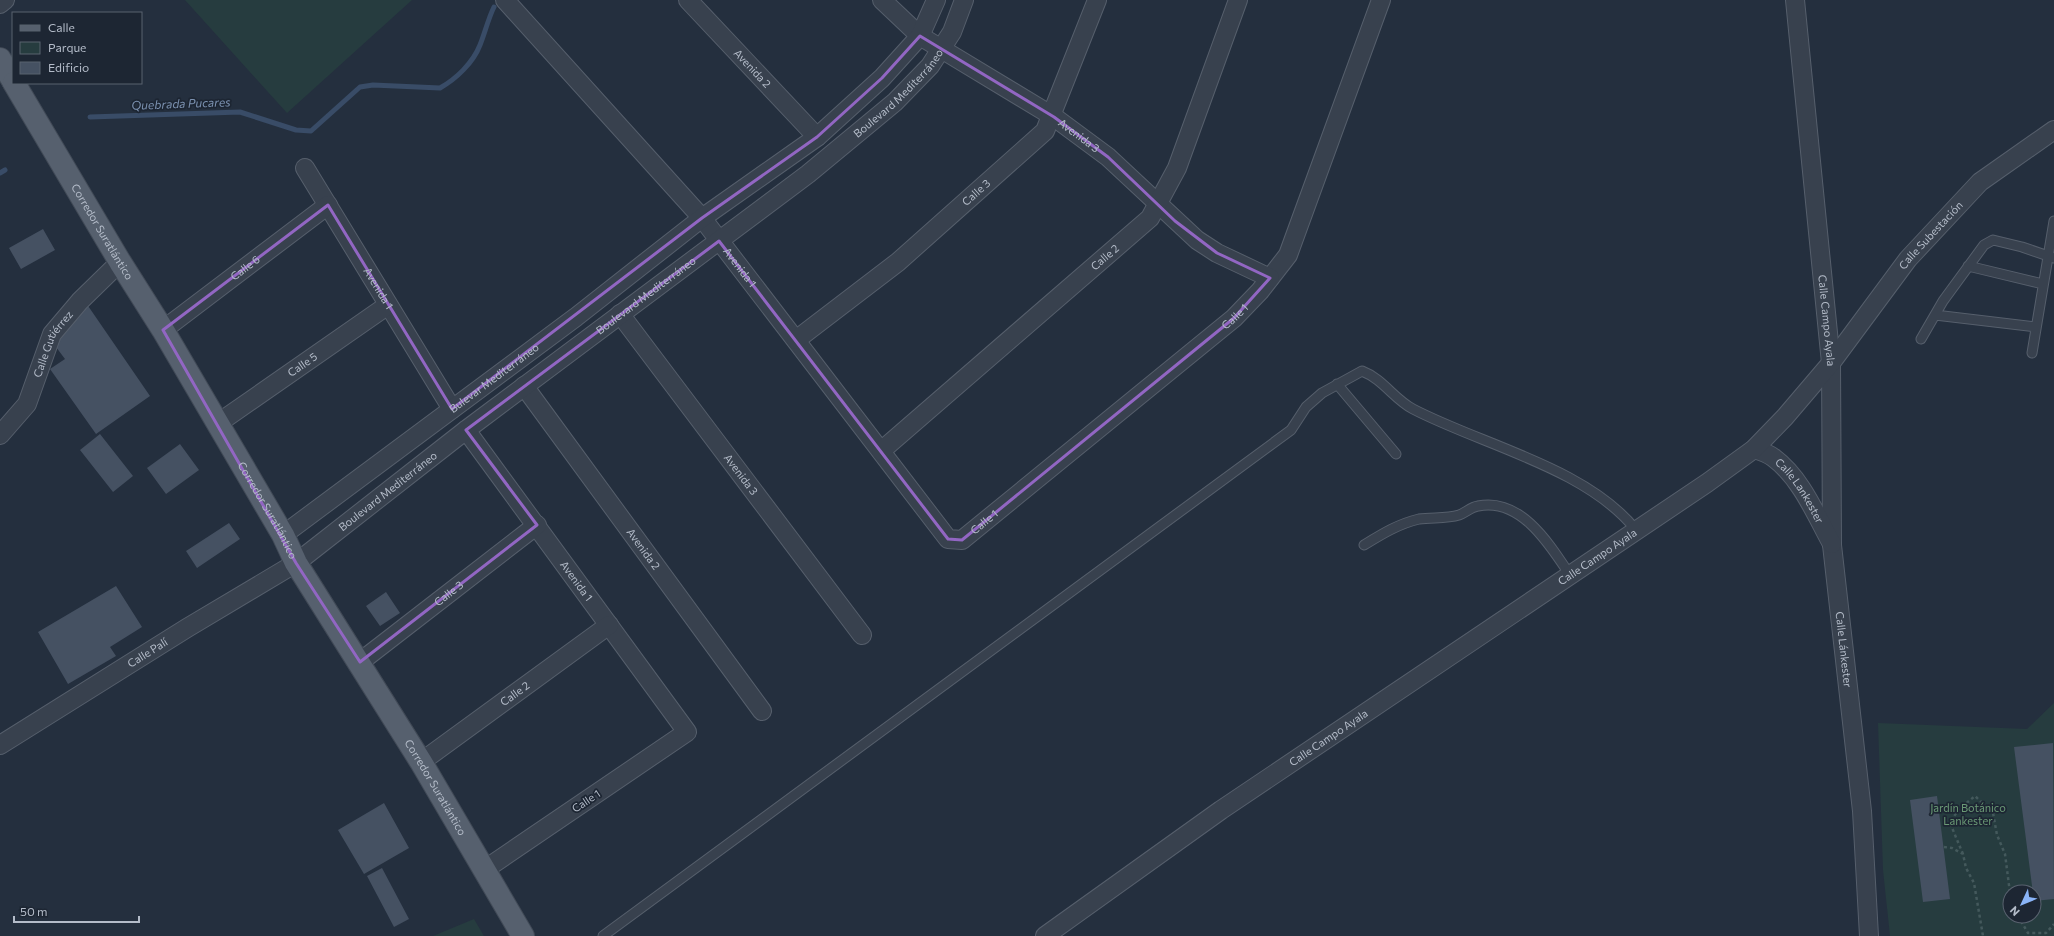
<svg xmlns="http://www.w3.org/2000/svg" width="2054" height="936" font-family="Commissioner,sans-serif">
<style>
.green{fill:#263c3f;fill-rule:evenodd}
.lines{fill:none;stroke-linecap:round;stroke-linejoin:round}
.stream{stroke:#394c67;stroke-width:5}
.building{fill:#455162}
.service-casing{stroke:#565f6c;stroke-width:11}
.minor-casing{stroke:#565f6c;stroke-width:20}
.primary-casing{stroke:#414a57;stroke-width:24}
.path{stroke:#44595c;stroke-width:2.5;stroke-dasharray:3 3;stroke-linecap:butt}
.service{stroke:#38414e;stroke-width:9}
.minor{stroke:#38414e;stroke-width:18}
.primary{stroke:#56606e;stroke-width:22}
.marked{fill:none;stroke:#9266c3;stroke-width:3;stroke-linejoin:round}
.labels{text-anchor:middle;stroke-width:3.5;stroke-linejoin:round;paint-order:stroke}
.street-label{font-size:11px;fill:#b4bcc9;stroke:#1d2633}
.park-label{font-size:11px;fill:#6b9a76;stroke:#1d2633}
.water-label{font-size:12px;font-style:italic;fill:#7c92b1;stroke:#1d2633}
</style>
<rect width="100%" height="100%" fill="#242f3e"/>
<!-- green -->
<path class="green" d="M185,0H412L287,113Z
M2054,703V936H1890L1883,870L1878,723L2027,729ZM2010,892H2034V916H2010Z
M474,919L484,936H433Z"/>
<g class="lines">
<!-- stream -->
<path class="stream" d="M90,117L240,112L296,130L311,131L360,87L373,85L440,88C456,79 473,63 480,45C485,33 488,19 494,7
M0,173L5,170"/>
</g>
<!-- building -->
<path class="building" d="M43,229L55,250L21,269L9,248Z
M84,300L150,396L96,434L50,369L65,359L56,347L61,333Z
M100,434L133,476L113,492L80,450Z
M180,444L199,470L166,494L147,468Z
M229,523L240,539L197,568L186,551Z
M116,586L142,627L110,647L116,656L68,684L38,632Z
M386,592L400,613L380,626L366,606Z
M2053,743L2054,899L2034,901L2014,747Z
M1937,796L1950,899L1923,902L1910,800Z
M384,803L409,848L364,874L338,830Z
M382,868L409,919L394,927L367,876Z"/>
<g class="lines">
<!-- service casing -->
<g class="service-casing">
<path id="service" d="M1968,266L2043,284
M1935,315L2036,327
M1921,339L1943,301L1984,245L1993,240L2022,247L2054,258
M2032,353L2054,221
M1337,384L1396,454
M1364,545C1382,534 1398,524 1419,519C1432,517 1446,519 1459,515C1465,513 1471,507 1478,506C1521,497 1550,545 1570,575
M603,936L1291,430L1306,407L1322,393L1362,371C1383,379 1394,399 1413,409C1482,445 1587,468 1636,530"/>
</g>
<!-- minor casing -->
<g class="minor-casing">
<g id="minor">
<path id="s1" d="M505,0L702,218L948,539L962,540L1234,318L1260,291L1288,255L1381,0"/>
<path id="s2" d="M688,0L817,137"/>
<path id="s3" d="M882,0L920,36L1054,117L1108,157L1197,240L1217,253L1270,278"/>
<path id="s4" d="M1795,0L1831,363L1832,545L1862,811L1869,936"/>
<path d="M0,4L5,0"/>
<path id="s5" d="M305,168L452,409"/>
<path id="s6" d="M620,314L862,635"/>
<path id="s7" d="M163,330L328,205"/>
<path id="s8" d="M796,340L898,262L1045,131L1097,0"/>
<path id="s9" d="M524,386L762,711"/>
<path id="s10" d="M217,424L388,305"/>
<path id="s11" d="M466,430L687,732L484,870"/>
<path id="s12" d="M0,435L27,404L52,334L80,301L120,262"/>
<path id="s13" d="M1754,449C1761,451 1769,454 1774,458C1801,478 1816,515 1832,544"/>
<path id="s14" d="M881,451L1150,218L1177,168L1238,0"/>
<path id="s15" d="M283,535L576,317L702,218L817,137L882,78L920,36L936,0"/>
<path id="s16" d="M360,662L537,525"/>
<path id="s17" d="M0,745L187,628L296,563L466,430L808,174L895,102L930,66L952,32L964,0"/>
<path id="s18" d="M421,762L609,625"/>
<path id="s19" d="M1045,936L1221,810L1707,483L1754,449L1785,417L1831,363L1908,259L1980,182L2054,130"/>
</g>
</g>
<!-- primary casing -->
<g class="primary-casing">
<g id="primary">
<path d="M0,59L13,81"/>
<path id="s20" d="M14,83L120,262L163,330L283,535L296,563L421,762L523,936"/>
</g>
</g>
<!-- path -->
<path class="path" d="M1944,847L1952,848L1963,854L1966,868L1974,883L1983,936
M1963,854L1950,823L1958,810L1975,796L1993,813L1997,835L2005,854L2010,893
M2018,916L2028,933H2046L2054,924"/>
<!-- service -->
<use href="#service" class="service"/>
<!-- minor -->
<use href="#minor" class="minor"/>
<!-- primary -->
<use href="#primary" class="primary"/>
</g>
<!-- marked area -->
<path class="marked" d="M920,36L1054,117L1108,157L1175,221L1217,253L1270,278L1234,318L962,540L948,539L719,241L466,430L537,525L360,662L296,563L163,330L328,205L452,409L702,218L817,137L882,78Z"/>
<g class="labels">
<!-- street labels -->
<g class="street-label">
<text dy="4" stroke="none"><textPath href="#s2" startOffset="94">Avenida 2</textPath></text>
<text dy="4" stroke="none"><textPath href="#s17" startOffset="1112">Boulevard Mediterráneo</textPath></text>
<text dy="4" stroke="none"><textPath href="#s3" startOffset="240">Avenida 3</textPath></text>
<text dy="4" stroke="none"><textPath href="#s8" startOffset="233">Calle 3</textPath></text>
<text dy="4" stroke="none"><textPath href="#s20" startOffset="173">Corredor Suratlántico</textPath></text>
<text dy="4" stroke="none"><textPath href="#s19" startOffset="1138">Calle Subestación</textPath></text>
<text dy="4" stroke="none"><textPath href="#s14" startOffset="296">Calle 2</textPath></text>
<text dy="4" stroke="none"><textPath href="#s7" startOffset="103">Calle 6</textPath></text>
<text dy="4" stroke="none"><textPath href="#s1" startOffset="356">Avenida 1</textPath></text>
<text dy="4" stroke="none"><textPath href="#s5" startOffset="141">Avenida 1</textPath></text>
<text dy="4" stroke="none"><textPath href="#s17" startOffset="788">Boulevard Mediterráneo</textPath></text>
<text dy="4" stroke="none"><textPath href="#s1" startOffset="1065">Calle 1</textPath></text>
<text dy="4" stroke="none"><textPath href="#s4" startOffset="322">Calle Campo Ayala</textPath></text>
<text dy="4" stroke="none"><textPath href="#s12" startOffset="107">Calle Gutiérrez</textPath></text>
<text dy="4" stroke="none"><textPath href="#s10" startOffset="104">Calle 5</textPath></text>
<text dy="4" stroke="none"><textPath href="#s15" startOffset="263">Bulevar Mediterráneo</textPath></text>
<text dy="4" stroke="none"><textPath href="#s6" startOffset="201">Avenida 3</textPath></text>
<text dy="4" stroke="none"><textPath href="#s17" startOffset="464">Boulevard Mediterráneo</textPath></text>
<text dy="4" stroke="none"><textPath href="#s13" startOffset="64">Calle Lankester</textPath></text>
<text dy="4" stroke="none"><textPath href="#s20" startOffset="497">Corredor Suratlántico</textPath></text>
<text dy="4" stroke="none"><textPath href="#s1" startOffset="741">Calle 1</textPath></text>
<text dy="4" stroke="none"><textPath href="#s9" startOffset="202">Avenida 2</textPath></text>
<text dy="4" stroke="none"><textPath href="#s19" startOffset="670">Calle Campo Ayala</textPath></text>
<text dy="4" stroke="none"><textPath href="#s11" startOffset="187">Avenida 1</textPath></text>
<text dy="4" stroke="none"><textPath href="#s16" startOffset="112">Calle 3</textPath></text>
<text dy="4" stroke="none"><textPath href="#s4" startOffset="652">Calle Lánkester</textPath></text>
<text dy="4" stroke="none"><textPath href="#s17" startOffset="174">Calle Palí</textPath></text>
<text dy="4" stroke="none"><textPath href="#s18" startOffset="116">Calle 2</textPath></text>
<text dy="4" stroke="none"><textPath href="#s19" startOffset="346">Calle Campo Ayala</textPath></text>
<text dy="4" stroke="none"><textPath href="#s20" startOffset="821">Corredor Suratlántico</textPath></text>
<text transform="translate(586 801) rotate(-34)" y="4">Calle 1</text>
</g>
<!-- park labels -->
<g class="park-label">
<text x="1968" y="812">Jardín Botánico<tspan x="1968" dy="13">Lankester</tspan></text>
</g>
<!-- water labels -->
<g class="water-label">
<text transform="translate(181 104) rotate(-2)" y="4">Quebrada Pucares</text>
</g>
</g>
<!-- legend -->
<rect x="12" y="12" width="130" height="72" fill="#1d2633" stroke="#59626f"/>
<rect x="20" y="25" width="20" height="6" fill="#56606e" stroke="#59626f"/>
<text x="48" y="32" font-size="12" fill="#b4bcc9">Calle</text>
<rect x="20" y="42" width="20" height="12" fill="#263c3f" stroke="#59626f"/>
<text x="48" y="52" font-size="12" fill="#b4bcc9">Parque</text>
<rect x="20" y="62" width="20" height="12" fill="#455162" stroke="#59626f"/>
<text x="48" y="72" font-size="12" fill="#b4bcc9">Edificio</text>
<!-- north arrow -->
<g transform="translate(2022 904) rotate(226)"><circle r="19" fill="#1d2633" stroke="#59626f"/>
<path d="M0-3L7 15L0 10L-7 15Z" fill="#8ab4f8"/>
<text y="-6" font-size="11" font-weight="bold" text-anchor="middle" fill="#b4bcc9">N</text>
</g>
<!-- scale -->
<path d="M14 916v6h125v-6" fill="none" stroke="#b4bcc9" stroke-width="2"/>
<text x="20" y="916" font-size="12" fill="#b4bcc9" stroke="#1d2633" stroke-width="3" paint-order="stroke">50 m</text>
</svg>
